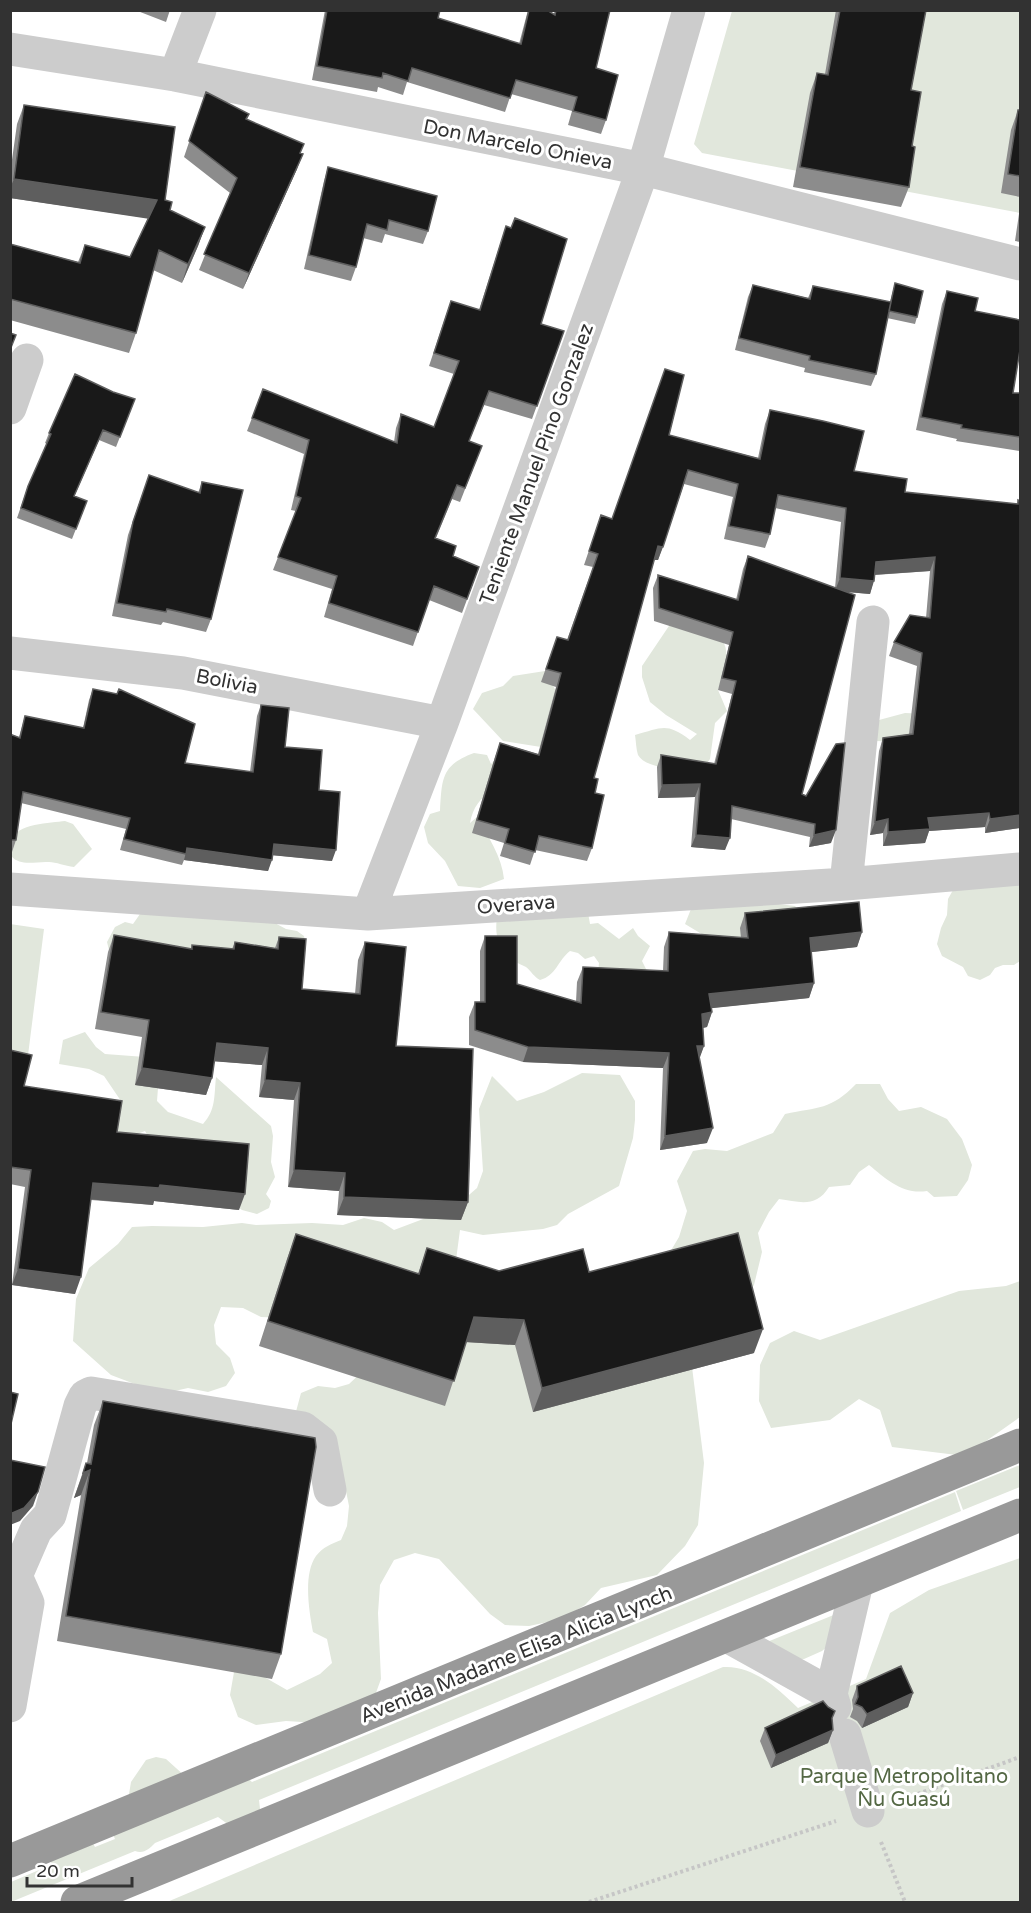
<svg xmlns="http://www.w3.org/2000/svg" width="1031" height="1913" font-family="'Varela Round',sans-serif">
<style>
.green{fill:#e1e7dc}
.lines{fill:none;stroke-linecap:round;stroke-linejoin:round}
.path{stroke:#c6c6c6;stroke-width:4;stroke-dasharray:3 3;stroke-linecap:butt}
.minor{stroke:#ccc;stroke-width:33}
.highway{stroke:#999;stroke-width:33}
.wall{fill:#8c8c8c}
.shaded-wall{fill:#5e5e5e}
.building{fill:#191919;stroke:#5e5e5e;stroke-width:1.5}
.labels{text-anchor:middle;stroke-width:6;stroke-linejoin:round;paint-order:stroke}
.street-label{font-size:20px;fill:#323232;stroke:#fff}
.park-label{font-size:20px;fill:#546844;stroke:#fff}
</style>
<rect width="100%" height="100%" fill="#fff"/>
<!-- green -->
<path class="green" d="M732,11H1020V213L702,153L694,144Z
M673,620C722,636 738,633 718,690L727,711L715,723L710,759L703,769C687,769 647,771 638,755C636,749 636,741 635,735C662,728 666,722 690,740L697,734L666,715L650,702L642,677V666Z
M545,671L568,713L541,747L503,741L473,709L482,693L503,686L513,676Z
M905,713L928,714L916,742L875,741L879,720Z
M474,753L487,755L491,764L494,761V789C480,798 473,807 470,823L477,817C488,836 502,857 504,879L480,888L458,886L445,861L428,843L424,827L430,814L440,811C442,779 441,765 474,753Z
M65,821L73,824L92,849L74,867C65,866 56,862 49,862C36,861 21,867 11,856C11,851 10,845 11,841C16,823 51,823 65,821Z
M962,874L1020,877V961L1014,965H1003L995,968L990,975L980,980L968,976L963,967L942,956L937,944L941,928L947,915L948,899Z
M770,903L795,906L801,913L725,948L685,924L693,904Z
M587,907L590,924L598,923L619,939L633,928L638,936L650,946L642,961L646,969L652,975L598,972L599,963L594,956L585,959L578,953L570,951C558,960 556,976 540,980C534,977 531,971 526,967C522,965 517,963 513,960C496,947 494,932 498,912Z
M140,914L260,915L286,929L297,931L304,936L306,946L302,956L110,954L107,942L115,927L125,922L133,924Z
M10,924L44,929L26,1071L11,1067Z
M85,1032L96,1047L105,1054L145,1057L160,1062L157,1101L168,1112L203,1124C216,1110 214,1096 216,1077L271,1126L273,1136L271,1162L275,1177L266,1194L271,1201L269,1208L257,1214L242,1210L151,1141L145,1131L137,1134L103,1133L121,1101L104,1076L89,1069L59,1064L63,1040Z
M582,1073L620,1075L635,1101V1120L633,1138L619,1186L568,1214L557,1225L543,1229L483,1235L460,1230L454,1275L692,1367L704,1463L698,1525L685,1546L657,1575L601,1588L585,1605L562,1619L529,1626L505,1625L490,1614L439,1559L415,1553L394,1560L380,1585L378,1613L381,1679L373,1701L318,1723L286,1721L256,1725L238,1717L230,1695L237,1655L266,1678L287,1690L320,1674L332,1663L327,1639L313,1632C309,1611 303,1574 316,1556C323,1547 331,1544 341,1540L347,1526L349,1506L344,1481L294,1419L301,1393L318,1386L335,1388L349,1384L364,1370L285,1318L261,1317L243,1308L221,1307L214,1325L216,1344L230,1358L235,1373L226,1386L208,1392L188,1388L161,1394L111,1375L73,1341L76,1299L89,1268L118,1244L132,1227L152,1226L203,1227L242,1223L256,1225L312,1223L343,1225L364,1218L382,1222L394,1230L455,1207L477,1188L483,1171L479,1109L492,1076L517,1101L544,1092Z
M856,1084H880L888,1099L899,1111L921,1107L947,1119L962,1139L972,1165L968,1180L957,1196L934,1197L927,1191C903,1195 886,1179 869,1165L859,1172L850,1185L829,1187C816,1208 800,1202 779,1199L769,1212L758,1233L762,1252L754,1285L747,1295L667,1257L679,1237L687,1211L677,1181L693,1151L705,1149L727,1151L773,1133L785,1114C818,1107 831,1110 856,1084Z
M1020,1281V1417L965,1456L892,1447L880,1410L859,1399L830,1420L771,1428L759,1401L760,1365L770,1343L794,1331L820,1340L959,1291L1006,1286Z
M1020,1465V1487L963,1510L956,1491Z
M955,1492L961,1511L259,1800L260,1809L249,1823L233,1828L218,1817L155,1843C149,1849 144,1854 135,1851L11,1902V1882L53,1864L47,1859L88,1834L95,1847L115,1839L111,1830L128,1800L131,1782L146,1760L156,1757L166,1759L186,1777C197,1771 214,1758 224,1756L252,1782Z
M1020,1558V1902H167L723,1667C753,1665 777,1688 798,1708L866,1679L890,1613L929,1590Z
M841,1612L828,1646L822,1651L804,1659H797L767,1642Z"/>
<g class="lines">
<!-- path -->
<path class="path" d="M901,1800L1020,1757
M881,1842L905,1902
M589,1902L836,1821"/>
<!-- minor -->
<path class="minor" d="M10,49L175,75L643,169L1020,264
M175,75L200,10
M10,408L27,360
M10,653L183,673L442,723
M846,884L873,622
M10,889L368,914L846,884L1020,869
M368,914L442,723L643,169L689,10
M10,1575L16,1576L28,1603L10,1706
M16,1576L36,1530L50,1515L80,1406L85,1396L91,1393L303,1428L321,1442L330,1490
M727,1636L831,1694
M835,1707L831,1694L857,1583
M845,1735L868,1811"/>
<!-- highway -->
<path class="highway" d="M10,1861L1020,1445
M77,1902L1020,1515"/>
</g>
<!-- wall -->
<path class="wall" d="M135,10H170L166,22Z
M325,10H440L438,18L519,44L528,10H547L554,14L555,10H610L596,68L606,120L601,134L568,125L572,111L511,94L505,112L407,82L403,95L378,87L377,92L312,80Z
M836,10H926L911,90L912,146L909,187L901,207L793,187L810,93L817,73L825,74Z
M206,92L249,114L247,120L300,153L297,169L243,289L199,270L230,193L184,157Z
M24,105L165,200L170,210L205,227L198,246L182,283L153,270L136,333L129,353L10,320V244L78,262L85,245L130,257L148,218L10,198V174L17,124Z
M1018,110H1020V197L1001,193L1011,130Z
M328,167L428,231L423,244L385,234L382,243L363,238L356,267L351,281L304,269L324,181Z
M1020,207V242L1015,241Z
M506,226L541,324L564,331L532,419L484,405L469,441L482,446L460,502L452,499L436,538L453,556L479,567L462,613L429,600L413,646L324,617L332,589L273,570L296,511L291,510L304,454L247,431L263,389L394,442L396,428L401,414L434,427L454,374L429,366L446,315L451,301L479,310Z
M895,283L917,317L915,324L887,318L876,374L871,386L804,372L805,368L735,350L748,297L753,285L808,298L813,286L890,302Z
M947,291L975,311L1013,393H1020V451L956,441L957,439L916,430L942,304Z
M113,392L135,399L116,447L99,440L74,496L87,501L72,539L17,518L28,486L47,444L45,443L49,433Z
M770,410L854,471L905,492L1017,504L1018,500L1020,828L985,833V827L929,831L925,843L883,846V833L870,835L879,751L883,738L909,734L917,666L889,656L894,642L926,618L930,571L875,575L870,594L848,592L802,794L831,843L809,847L810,837L731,819L725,850L691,847L695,797L658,798L657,767L661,755L714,764L732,694L718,690L729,645L654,621L653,588L658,575L736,600L743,569L748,556L835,588L841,522L775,508L770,534L765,548L724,539L733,497L684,484L658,560H654L594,778L595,793L592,848L587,861L535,850L530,865L500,856L504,843L472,833L495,757L500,743L538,754L556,687L541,682L557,637L567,640L593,567L584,565L601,515L612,519L669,435L758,458L765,424Z
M149,475L198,493L202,482L211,619L206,632L163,622L161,625L112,616L128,535Z
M93,689L117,694L119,689L185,763L250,772L257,716L261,705L285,747L319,790L332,861L272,855L268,871L184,860L182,865L120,850L126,829L21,803L16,840L12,852L10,851V734L19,737L25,716L83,728L89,700Z
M745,913L862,932L857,947L811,952L814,983L809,998L711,1008L712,1012L707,1027L703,1028L704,1046L699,1058L707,1143L660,1150L663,1068L523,1062L469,1045V1017L475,1002H480V951L485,936L517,984L576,1002L577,982L583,967L663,971L664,947L669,932L741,938L740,928Z
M114,935L191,949L192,945L232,949L235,942L275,948L279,937L302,989L355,994L358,960L365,942L396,1046L468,1202L461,1220L337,1215L339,1191L288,1187L294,1100L259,1097L262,1065L214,1061L212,1078L206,1095L135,1085L142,1037L95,1029L108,952Z
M10,1050L24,1086L117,1132L239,1210L154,1201L153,1205L91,1200L75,1294L12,1285L25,1187L10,1184Z
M296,1234L418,1274L427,1248L499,1271L589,1272L754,1353L533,1412L515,1345L466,1342L445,1406L259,1346L287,1259Z
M103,1401L281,1654L272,1679L57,1641L81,1495L74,1498L86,1463H87L94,1425Z
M857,1686L913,1693L908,1707L862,1728L857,1721L850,1717L853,1709L852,1700Z
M765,1728L833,1730L828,1743L771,1768L760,1741Z"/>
<!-- shaded-wall -->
<path class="shaded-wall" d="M303,154L297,169L243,289L249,273Z
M14,179L157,200L150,219L10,198V188Z
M205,227L198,246L182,283L188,264Z
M103,430L99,440L70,506L74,496Z
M658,546L663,547L658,560H653Z
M935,557L930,571L871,575L876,562Z
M840,578L874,581L870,594L835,591Z
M700,784L695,797L658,798L662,785Z
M989,813L985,827L929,831L925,843L883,846L888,832L928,818Z
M1020,815V828L985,833L990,819Z
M888,819L883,833L870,835L875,822Z
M836,830L831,843L809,847L814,835Z
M696,835L730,838L725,850L691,847Z
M274,844L336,850L332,861L270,855Z
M187,848L272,860L268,871L184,860Z
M862,932L857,947L804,953L810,938Z
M814,983L809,998L704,1009L709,994Z
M712,1012L707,1027L697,1029L702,1014Z
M217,1043L268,1048L262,1065L210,1061Z
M697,1046H704L699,1060Z
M528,1047L669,1053L663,1068L523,1062Z
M142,1068L212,1078L206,1095L135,1085Z
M265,1080L300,1083L294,1100L259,1097Z
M713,1128L707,1143L660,1150L665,1136Z
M294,1170L345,1173L339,1191L288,1187Z
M93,1183L160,1185L245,1194L239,1210L154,1201L153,1205L87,1199Z
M344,1197L468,1202L461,1220L337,1215Z
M18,1269L81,1277L75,1294L12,1285Z
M474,1317L524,1320L515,1345L465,1342Z
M763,1329L754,1353L533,1412L542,1388Z
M90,1470L81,1495L74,1498L83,1473Z
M38,1492L33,1506L20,1521L10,1525V1514Z
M913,1693L908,1707L862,1728L867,1714Z
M833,1730L828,1743L771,1768L776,1755Z"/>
<!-- building -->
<path class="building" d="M327,10H440L438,18L521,44L529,10H547L555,15L556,10H610L596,68L618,75L606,120L573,111L577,97L516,80L510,98L412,68L408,81L383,73L382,78L317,66Z
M840,10H926L911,90L921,92L912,146L915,147L909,187L800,167L817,73L828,75Z
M206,92L249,114L246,119L304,144L300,153L303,154L249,273L204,254L237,178L189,141Z
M24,105L175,127L165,200L172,202L170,210L205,227L188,264L159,250L136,333L10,299V244L80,263L85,245L130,257L157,200L14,179Z
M1018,110H1020V176L1008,174Z
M328,167L437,196L428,231L389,220L387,230L367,224L356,267L309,255Z
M515,218L567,239L541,324L564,331L537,406L489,391L469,441L482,446L465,488L457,485L435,538L456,546L453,556L479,567L467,599L434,586L418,632L329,603L337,576L278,557L301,498L296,496L309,440L252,418L263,389L397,443L401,414L434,427L459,361L434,353L451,301L480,310L506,226L511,228Z
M895,283L923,291L917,317L889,311Z
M753,285L810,299L813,286L891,302L876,374L809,360L810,356L739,338Z
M947,291L978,298L975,311L1020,320V350L1013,393H1020V437L961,428L962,425L921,417Z
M10,333L16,335L10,350Z
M665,369L684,375L669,435L760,459L770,410L823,421L864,431L854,471L907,479L905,492L1018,504V500L1020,501V815L990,819L989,813L928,818L930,829L888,832V819L875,822L883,738L913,734L922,653L894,642L910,615L930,618L935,557L876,562L874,581L840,578L846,508L778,495L770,534L729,526L738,484L688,470L663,547L658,546L594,778L598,779L595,793L604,795L592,848L539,836L535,852L505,843L509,829L477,820L500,743L539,755L561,673L546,669L557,637L568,640L598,554L589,551L601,515L612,519Z
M75,374L113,392L135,399L120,437L103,430L74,496L87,501L76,529L21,508L28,486L51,434L49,433Z
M149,475L200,493L202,482L243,490L211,619L167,609L166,612L117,603L133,522Z
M748,556L855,595L802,794L806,796L836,744L845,743L836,830L814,835L815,824L732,806L730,838L696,835L700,784L662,785L661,755L716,764L736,681L722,678L733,632L659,608L658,575L738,600Z
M93,689L117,694L119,689L195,724L185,763L253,772L261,705L289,708L285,747L322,750L319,790L340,792L336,850L274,844L272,860L187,848L186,854L124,839L130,818L23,792L16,840H10V734L20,738L25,716L84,728Z
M859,902L862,932L810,938L814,983L709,994L712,1012L702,1014L704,1046H697L713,1128L665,1136L669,1053L528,1047L475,1030V1002H485V936H517V984L581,1003L583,967L668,971L669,932L748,938L745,913Z
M114,935L192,949V945L234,949L235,942L278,949L279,937L306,939L302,989L360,994L365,942L406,947L396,1046L473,1049L468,1202L344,1197L345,1173L294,1170L300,1083L265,1080L268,1048L217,1043L212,1078L142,1068L149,1020L101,1012Z
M10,1050L32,1055L24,1086L122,1101L117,1132L249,1144L245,1194L160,1185L159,1188L93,1183L81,1277L18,1269L31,1170L10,1167Z
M738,1233L763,1329L542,1388L524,1320L474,1317L454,1381L268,1321L296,1234L419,1274L427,1248L499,1271L583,1249L589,1272Z
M10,1392L18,1394L10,1428Z
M103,1401L315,1438L316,1447L281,1654L66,1616L90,1470L83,1473L86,1463L91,1464Z
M10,1460L45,1467L38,1492L24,1508L10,1514Z
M901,1666L913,1693L867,1714L862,1707L855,1704L858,1697L857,1686Z
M823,1701L828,1707L835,1711L832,1718L833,1730L776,1755L765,1728Z"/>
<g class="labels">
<!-- street labels -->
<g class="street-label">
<text transform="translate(518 144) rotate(11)" y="7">Don Marcelo Onieva</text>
<text transform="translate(536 464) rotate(-70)" y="7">Teniente Manuel Pino Gonzalez</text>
<text transform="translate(227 681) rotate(11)" y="7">Bolivia</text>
<text transform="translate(516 904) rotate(-4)" y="7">Overava</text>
<text transform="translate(516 1654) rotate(-22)" y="7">Avenida Madame Elisa Alicia Lynch</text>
</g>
<!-- park labels -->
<g class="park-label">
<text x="904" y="1783">Parque Metropolitano<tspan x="904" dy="23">Ñu Guasú</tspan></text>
</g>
</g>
<!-- border -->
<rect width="1031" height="1913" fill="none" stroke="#323232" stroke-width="24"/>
<!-- scale -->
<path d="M27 1877v9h105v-9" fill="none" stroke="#323232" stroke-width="3"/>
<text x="36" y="1877" font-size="18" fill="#323232" stroke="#ffffff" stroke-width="4.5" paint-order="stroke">20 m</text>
</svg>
